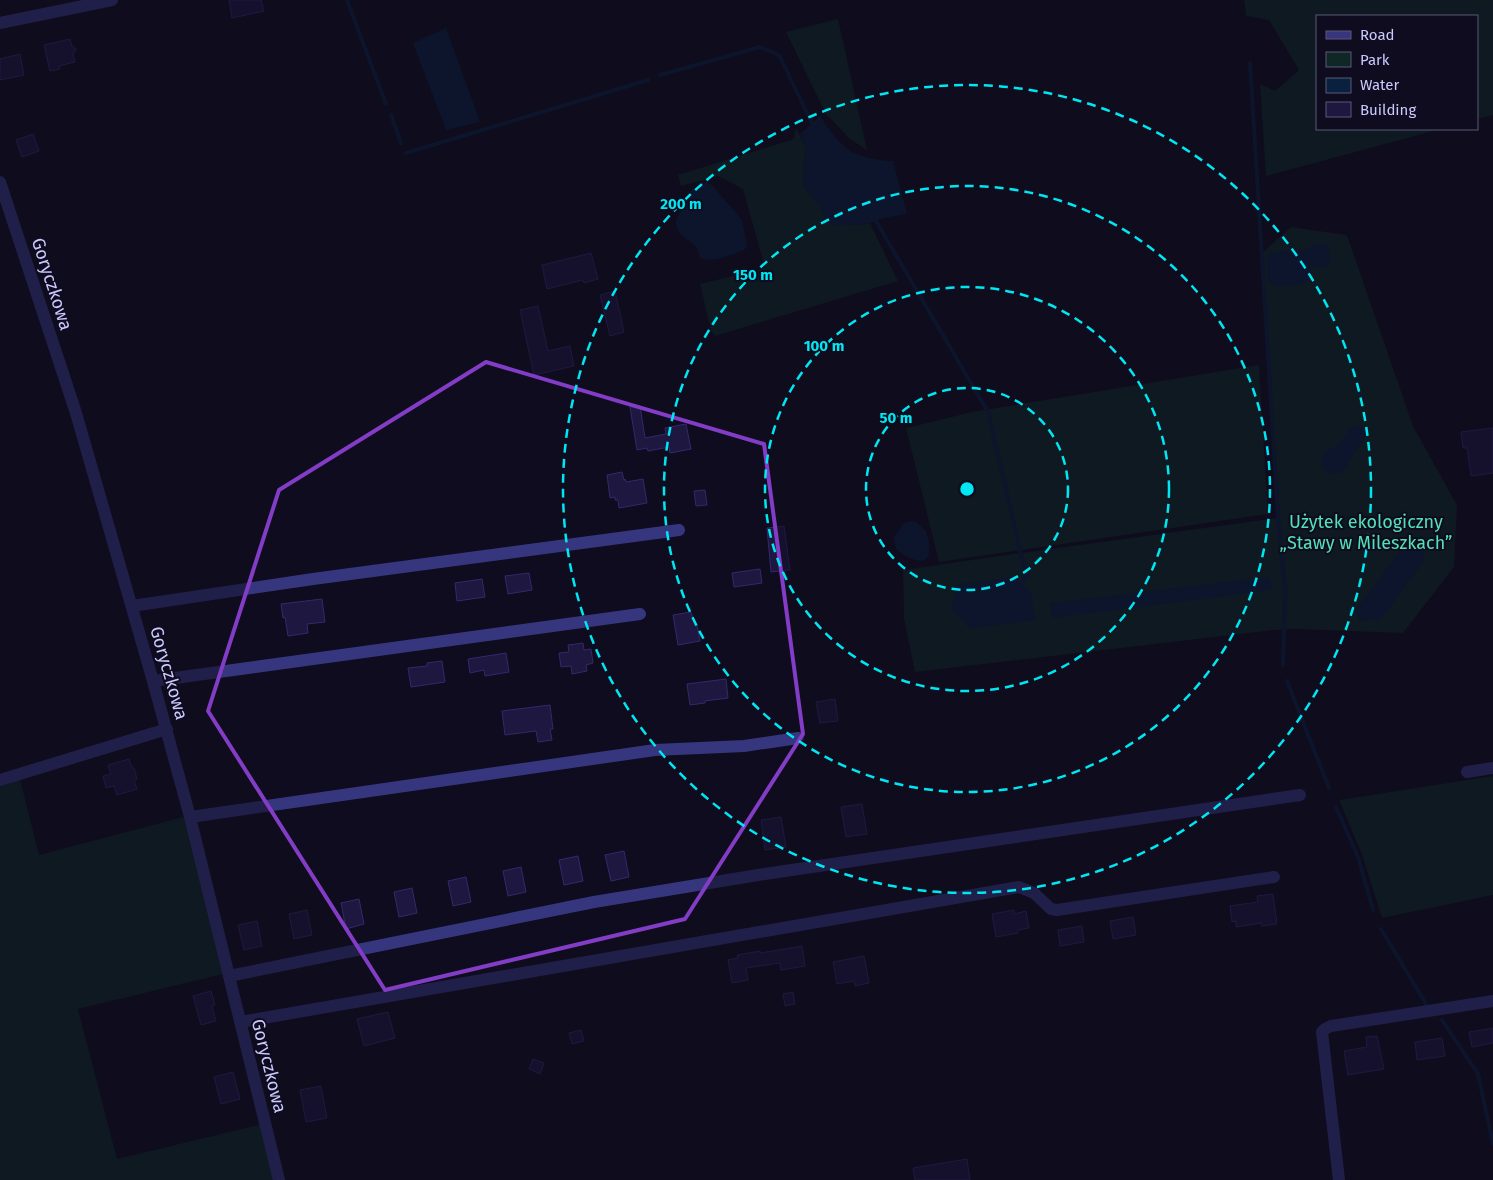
<svg xmlns="http://www.w3.org/2000/svg" width="1493" height="1180" font-family="'Fira Sans',sans-serif">
<style>
.green{fill:#0f2826}
.water{fill:#0a203f}
.lines{fill:none;stroke-linecap:round;stroke-linejoin:round}
.stream{stroke:#0a203f;stroke-width:4}
.building{fill:#1e173f;stroke:#33296c}
.minor{stroke:#36367e;stroke-width:12}
.marked{fill:none;stroke:#833cc5;stroke-width:4;stroke-linejoin:round}
.ring{fill:none;stroke:#00e7f4;stroke-width:2.5;stroke-dasharray:9 6}
.labels{text-anchor:middle;stroke-width:4;stroke-linejoin:round;paint-order:stroke}
.street-label{font-size:18px;fill:#ccc9ff;stroke:#0e0c1e}
.park-label{font-size:18px;fill:#54e0b6;stroke:#0e0c1e}
.centre{fill:#00e7f4;stroke:#0e0c1e;stroke-width:2.5}
.ring-label{font-size:15px;text-anchor:middle;font-weight:bold;fill:#00e7f4;stroke:#0e0c1e;stroke-width:4;stroke-linejoin:round;paint-order:stroke}
</style>
<rect width="100%" height="100%" fill="#0e0c1e"/>
<!-- green -->
<path class="green" d="M1244,0H1493V115L1477,119V16H1317V129H1441L1266,176L1260,84L1275,91L1299,70L1269,20L1246,16Z
M838,19L867,150L850,139L826,114L786,32Z
M796,128L806,147L803,170L804,187L821,208L825,218C842,225 852,226 870,223L898,281L715,336L711,331L700,284L765,268L743,189L718,176L681,186L678,175L794,139Z
M1291,227L1347,235L1413,426L1457,505L1454,567L1403,633L1295,629L1275,630L915,672L904,619L903,570L1006,555L1278,518L1263,252Z
M1259,365L1268,514L939,562L906,428L972,412Z
M1493,776V895L1382,918L1362,855L1339,800Z
M20,779L39,855L187,816L223,974L78,1009L117,1159L262,1124L274,1180H0V786Z"/>
<!-- water -->
<path class="water" d="M446,28L480,122L446,130L413,43Z
M820,116C827,127 835,138 845,147C855,156 879,161 893,161L907,214L884,218L870,223L855,225L840,224L833,227L825,218L821,208L804,187L803,170L806,147L800,134Z
M702,183H706L712,185L742,220L747,244L746,248L744,250C732,254 713,264 700,258C697,238 682,242 677,228C673,217 683,212 686,203C690,196 688,187 700,187Z
M1316,244H1325C1337,257 1328,275 1310,265L1311,275L1309,281C1297,286 1283,288 1271,284L1268,279L1267,255L1290,250L1304,251Z
M1351,426H1360L1365,430C1366,447 1358,445 1353,456C1349,463 1347,466 1341,473L1332,474L1323,469L1321,461L1325,451L1337,446L1344,438Z
M909,521L916,522L926,531C928,537 932,554 926,559C918,565 902,554 896,549L894,537L903,524Z
M1414,539L1424,549L1423,562L1381,619L1360,621L1356,610L1405,544Z
M1015,577L1031,593L1035,620L970,629L951,609L957,584Z
M1270,577L1272,590L1052,618L1050,603Z"/>
<g class="lines">
<!-- stream -->
<path class="stream" d="M347,0L386,104
M1250,63L1278,518L1285,589L1283,665
M660,75L760,47L779,55L812,123
M391,115L401,143
M406,153L648,80
M876,221L988,412L1026,575L1022,584
M1287,681L1329,788
M1336,807L1358,857L1373,910
M1381,929L1426,1004
M1442,1020L1478,1074L1493,1144"/>
</g>
<!-- building -->
<path class="building" d="M229,0H261L264,11L232,18Z
M70,39L72,46L76,49L73,54L75,62L59,66L60,69L50,71L44,45Z
M20,54L24,75L0,80V59Z
M33,134L39,151L22,157L16,140Z
M591,253L598,279L584,283L583,280L547,289L542,265Z
M615,291L624,332L610,336L600,295Z
M538,306L548,351L570,346L574,366L534,375L520,310Z
M640,406L645,438L666,434L665,428L686,424L691,449L670,453L669,447L648,451L647,448L637,450L630,407Z
M1493,428V473L1471,476L1467,448H1463L1461,432Z
M622,472L624,480L625,479L626,482L643,479L647,503L619,508L618,500H615V497L610,498L607,475Z
M705,490L707,505L696,506L694,491Z
M784,526L790,570L771,572L767,528Z
M760,569L762,583L734,587L732,573Z
M529,573L532,590L508,594L505,576Z
M482,579L485,597L457,601L455,583Z
M322,599L325,622L307,624L308,633L288,636L285,617L283,618L281,604Z
M691,612L695,626L697,625L700,641L678,645L673,615Z
M583,643L584,650L591,649L593,663L586,665L587,671L572,674L571,666L561,667L559,653L569,652L568,645Z
M506,653L509,672L485,676L484,670L470,673L468,659Z
M442,661L445,682L411,687L408,668L427,666V663Z
M726,679L728,698L705,701V703L690,705L687,684Z
M835,699L838,721L820,723L816,702Z
M550,705L553,729H550L552,740L538,742L536,731L505,735L502,711Z
M129,759L132,768H134L137,779L134,780L137,789L117,795L114,786L106,788L103,776L111,774L108,765Z
M862,804L867,834L846,837L841,807Z
M781,817L786,847L765,850L761,820Z
M624,851L629,877L611,881L605,855Z
M578,856L583,881L564,885L559,860Z
M521,867L526,892L508,896L503,871Z
M466,877L471,902L453,906L448,881Z
M412,888L417,913L399,917L394,892Z
M1273,894L1277,924L1262,926L1261,923L1236,927V921L1232,922L1230,906L1258,902L1257,896Z
M359,899L364,924L346,929L341,903Z
M307,910L312,935L294,939L289,914Z
M1014,910V914L1026,911L1029,928L1018,930V933L996,937L992,914Z
M1133,917L1136,935L1113,939L1110,921Z
M257,921L262,946L244,950L238,925Z
M1082,926L1084,942L1060,946L1058,930Z
M802,946L805,966L781,970L780,963L746,968L748,980L732,983L728,960L738,958L737,955L760,951V953Z
M864,956L869,983L855,986L854,981L837,984L833,962Z
M211,991L215,1005L212,1006L216,1021L201,1025L193,996Z
M793,992L795,1004L785,1006L783,994Z
M388,1012L395,1038L364,1046L357,1019Z
M1493,1028V1043L1472,1047L1469,1032Z
M581,1030L584,1041L572,1044L569,1033Z
M1377,1036L1384,1069L1348,1075L1344,1051L1367,1047L1366,1037Z
M1442,1038L1445,1056L1417,1060L1415,1042Z
M533,1059L544,1063L540,1074L529,1069Z
M233,1072L240,1099L221,1104L214,1077Z
M321,1086L327,1118L306,1122L300,1090Z
M967,1159L970,1180H915L913,1168Z"/>
<g class="lines">
<!-- minor -->
<path class="minor" d="M0,23L112,0
M0,182L76,413L153,681L190,817L279,1180
M132,606L313,579L679,530
M153,681L640,614
M1467,772L1493,768
M0,780L167,729
M190,817L655,750L744,746L798,738
M229,976L594,902L758,875L1300,795
M240,1022L1019,887L1034,893L1051,909L1057,910L1274,877
M1339,1180L1322,1032L1325,1029L1331,1026L1493,1001"/>
</g>
<!-- marked area -->
<path d="M0 0H1493V1180H0ZM486,362L764,444L803,734L685,919L385,990L208,711L279,490Z" fill="#0e0c1e" fill-opacity=".55" fill-rule="evenodd"/>
<path class="marked" d="M486,362L764,444L803,734L685,919L385,990L208,711L279,490Z"/>
<!-- distance rings -->
<g class="ring">
<circle cx="967" cy="489" r="101"/>
<circle cx="967" cy="489" r="202"/>
<circle cx="967" cy="489" r="303"/>
<circle cx="967" cy="489" r="404"/>
</g>
<g class="labels">
<!-- street labels -->
<g class="street-label">
<text transform="translate(52 284) rotate(72)" y="6">Goryczkowa</text>
<text transform="translate(169 673) rotate(74)" y="6">Goryczkowa</text>
<text transform="translate(269 1066) rotate(76)" y="6">Goryczkowa</text>
</g>
<!-- park labels -->
<g class="park-label">
<text x="1366" y="528">Użytek ekologiczny<tspan x="1366" dy="21">„Stawy w Mileszkach”</tspan></text>
</g>
</g>
<circle cx="967" cy="489" r="8" class="centre"/>
<g class="ring-label">
<text x="681" y="209">200 m</text>
<text x="753" y="280">150 m</text>
<text x="824" y="351">100 m</text>
<text x="896" y="423">50 m</text>
</g>
<!-- legend -->
<rect x="1316" y="15" width="162" height="115" fill="#0e0c1e" stroke="#5a5878"/>
<rect x="1326" y="31" width="25" height="8" fill="#36367e" stroke="#5a5878"/>
<text x="1360" y="40" font-size="15" fill="#ccc9ff">Road</text>
<rect x="1326" y="52" width="25" height="15" fill="#0f2826" stroke="#5a5878"/>
<text x="1360" y="65" font-size="15" fill="#ccc9ff">Park</text>
<rect x="1326" y="78" width="25" height="15" fill="#0a203f" stroke="#5a5878"/>
<text x="1360" y="90" font-size="15" fill="#ccc9ff">Water</text>
<rect x="1326" y="102" width="25" height="15" fill="#1e173f" stroke="#5a5878"/>
<text x="1360" y="115" font-size="15" fill="#ccc9ff">Building</text>
</svg>
